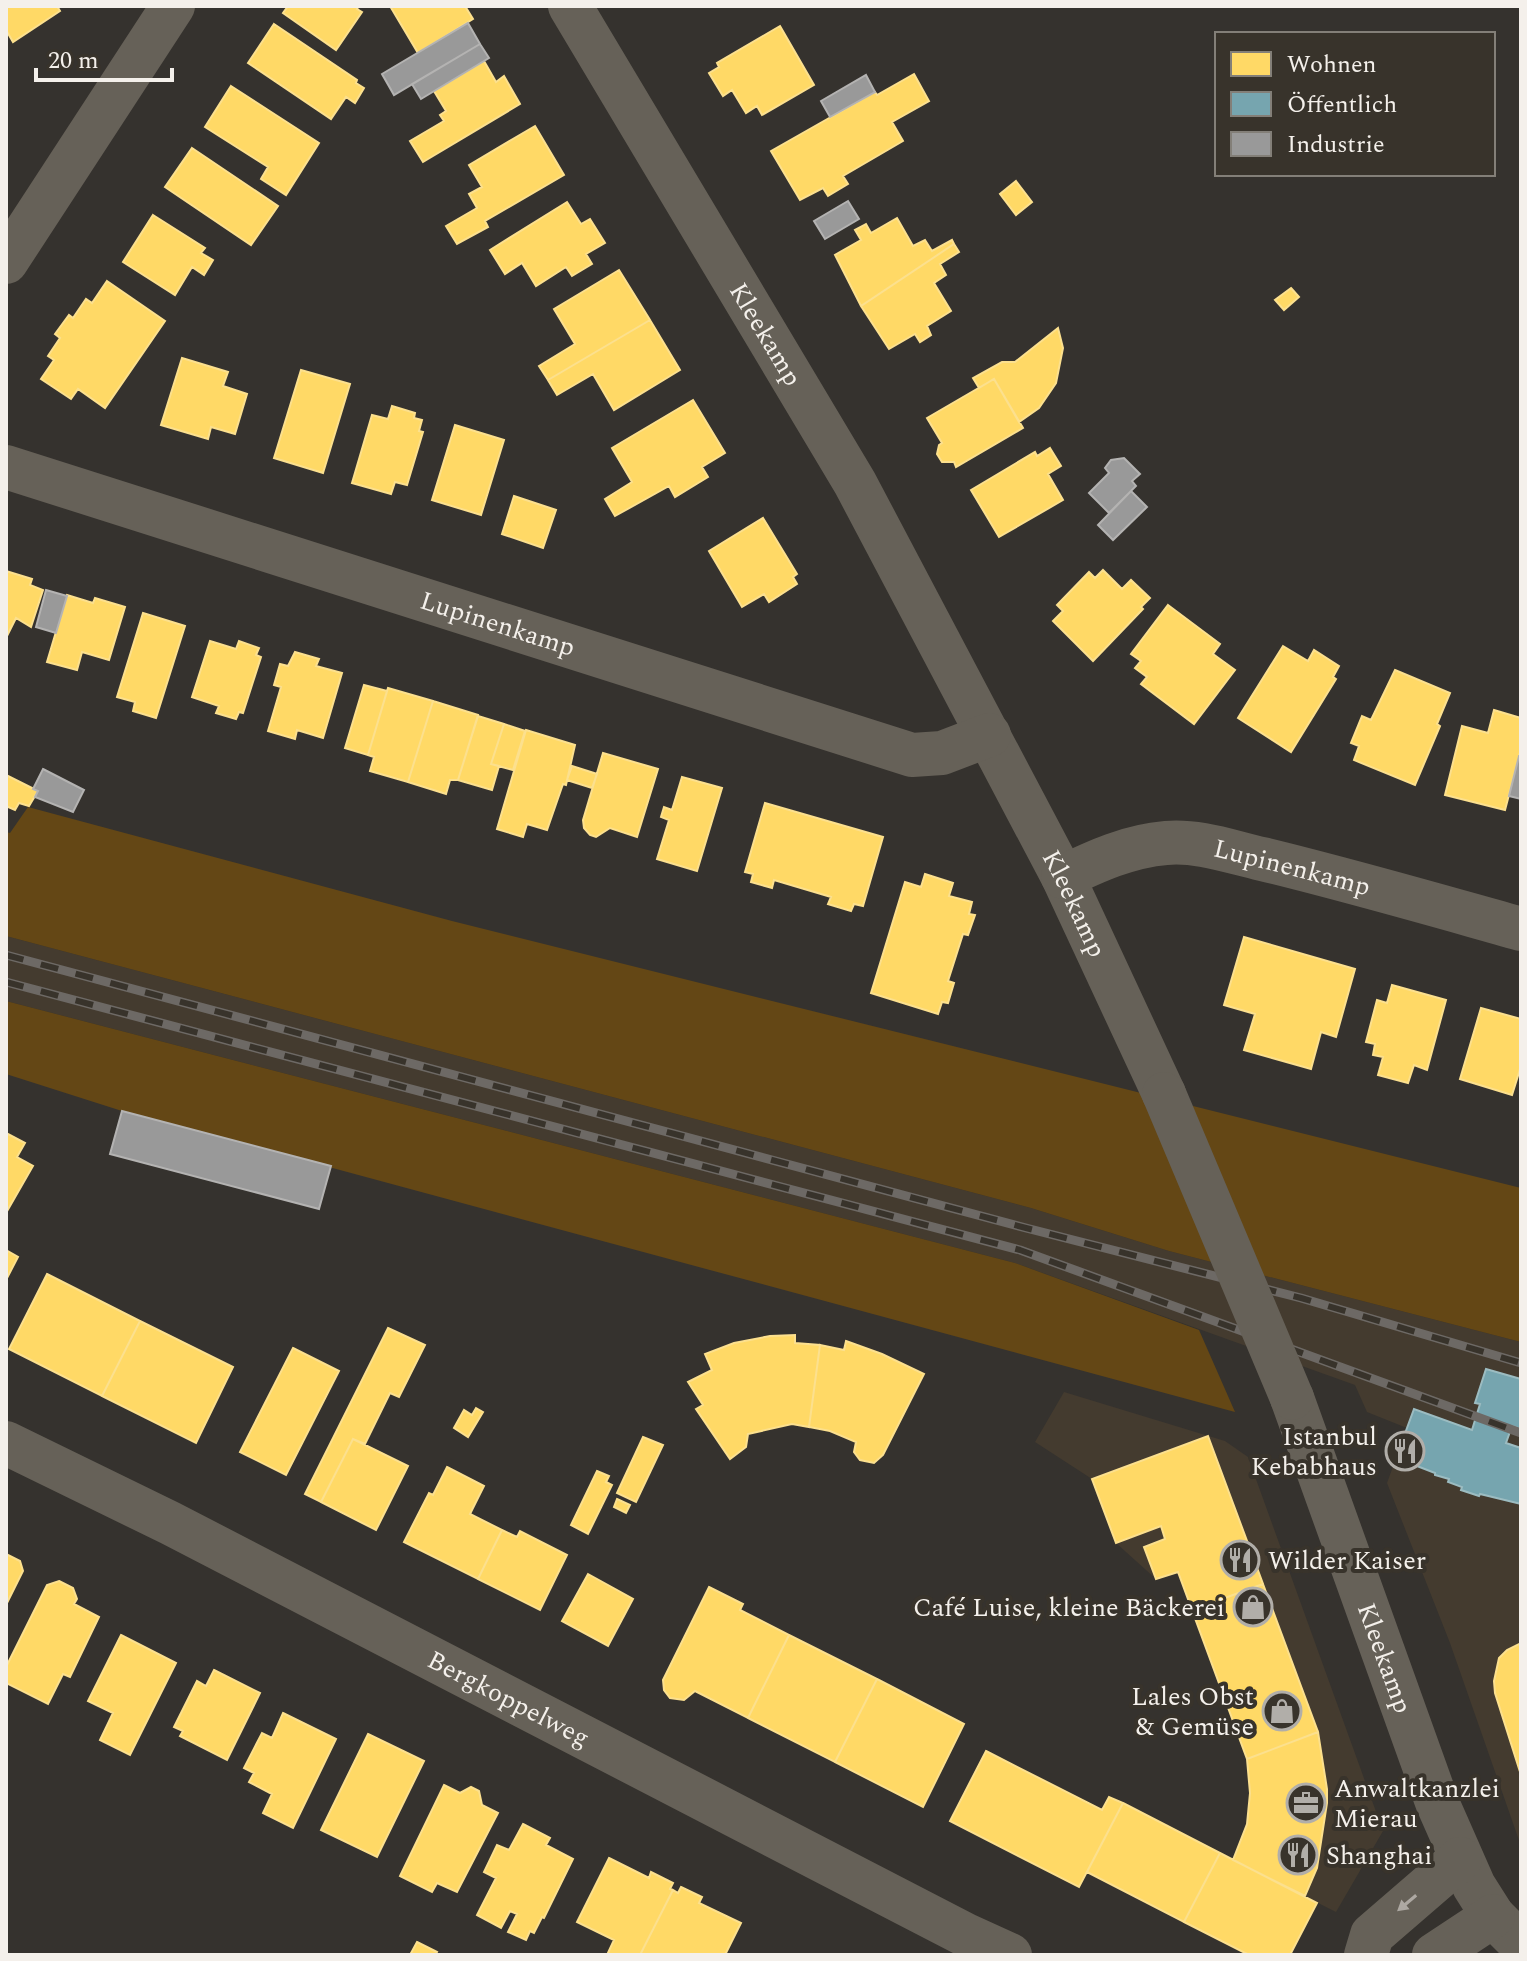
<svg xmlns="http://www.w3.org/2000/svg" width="1527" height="1961" font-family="Spectral,serif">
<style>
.built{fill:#443b2f}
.green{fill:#644715}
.homes{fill:#ffd966;stroke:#fce08e;stroke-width:2}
.public{fill:#76a5af;stroke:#9cbcc1;stroke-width:2}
.industry{fill:#999;stroke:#b4b3b2;stroke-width:2}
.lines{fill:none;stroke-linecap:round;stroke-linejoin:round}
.minor{stroke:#666158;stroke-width:44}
.tertiary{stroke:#666158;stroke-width:44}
.rail-casing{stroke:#6d6965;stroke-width:9}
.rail{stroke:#38332b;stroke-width:6;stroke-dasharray:18;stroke-linecap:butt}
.minor-bridge{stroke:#666158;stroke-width:44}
.oneway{fill:#ada8a2}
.labels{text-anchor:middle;stroke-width:8;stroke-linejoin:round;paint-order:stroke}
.street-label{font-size:26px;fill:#f4f0eb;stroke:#38332b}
.poi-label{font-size:26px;fill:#f4f0eb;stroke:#38332b;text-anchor:end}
</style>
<rect width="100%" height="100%" fill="#35322e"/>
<!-- built -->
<path class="built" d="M6,936L1031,1208L1169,1251L1521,1342V1846L1450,1643L1387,1483L1407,1428L1367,1412L1355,1385L1015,1263L6,1001Z
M1064,1392L1225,1441L1248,1457L1383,1831L1336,1912L1233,1860L1247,1824L1250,1793L1247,1759L1178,1572L1156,1579L1116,1543L1092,1479L1035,1442Z"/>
<!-- green -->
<path class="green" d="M28,807L452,921L1521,1188V1342L1169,1251L1031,1208L6,936V832L10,833Z
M6,1001L1015,1263L1199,1330L1235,1412L122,1111L6,1074Z"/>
<!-- homes -->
<path class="homes" d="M6,6H57L60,11L13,42L6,30Z
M288,6H359L357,9L362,12L336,50L283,13Z
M390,6H465L473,19L418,53Z
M274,24L357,80L356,83L364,88L355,103L346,97L331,119L248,63Z
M780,26L814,85L762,115L757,106L746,113L732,90L723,96L709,73L719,67L717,63Z
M484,61L496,82L504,76L520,104L423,162L410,141L444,121L440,115L446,111L434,91Z
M914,74L929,101L892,122L903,141L843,176L848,184L828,196L823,188L800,200L771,151L875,92L877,95Z
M231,86L319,143L286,195L261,179L268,167L205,127Z
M535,126L564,175L485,221L488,227L457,244L446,226L477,208L469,194L482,187L469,165Z
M192,148L278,206L251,245L165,187Z
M1016,181L1032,202L1016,215L1000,194Z
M567,202L581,224L590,219L605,243L586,254L592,264L572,276L566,267L536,286L522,263L505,274L490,250Z
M153,215L205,248L201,253L213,260L204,275L192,267L175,295L123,262Z
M897,218L913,246L925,240L932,251L952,240L954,244L861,306L835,255L861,240L855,230L866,224L871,233Z
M954,244L959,252L940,264L946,275L934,283L951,311L927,326L931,335L920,342L915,334L889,349L861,306Z
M619,270L650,320L548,380L539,366L575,344L554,309Z
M107,281L165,321L105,408L78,389L71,399L41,379L54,360L48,356L60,338L55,334L69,315L73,318L86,299L92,303Z
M1291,288L1299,297L1284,310L1275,300Z
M650,320L680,370L614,410L593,374L557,395L548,380Z
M1058,328L1063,348L1056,383L1039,408L1019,422L994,379L979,388L973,378L1002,362H1015Z
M182,358L228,372L223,386L247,394L235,434L211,427L208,439L161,425Z
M301,370L350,384L323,473L274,458Z
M994,379L1023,428L956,467L954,462H942L937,454L939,445L942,443L927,418Z
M693,400L725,453L702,467L708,477L675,497L669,486L615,516L605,499L632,482L612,448Z
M392,406L415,413L414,418L422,420L419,431L423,432L407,485L395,482L391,494L352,483L372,415L388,419Z
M455,425L504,440L481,515L432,500Z
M1050,448L1061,466L1048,474L1063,500L999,537L971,490L1035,452L1037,456Z
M514,496L556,510L543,548L502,534Z
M763,518L797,574L793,577L797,584L769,602L764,594L742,607L709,551Z
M1103,570L1122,589L1131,580L1150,598L1141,607L1143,609L1093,661L1053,621L1063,611L1057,605L1089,572L1095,578Z
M6,571L32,579L30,585L43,590L31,627L16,618L6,638Z
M67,595L93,603L95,598L125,607L109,660L82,652L77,670L47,662Z
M1168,605L1220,644L1213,654L1235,670L1194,724L1141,684L1147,677L1135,668L1141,661L1131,654Z
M143,613L185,626L156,718L133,711L135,702L117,697Z
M210,641L236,649L239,641L259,648L256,655L261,657L243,713L239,712L236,719L216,713L219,706L192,697Z
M1283,646L1308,661L1314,650L1339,666L1333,677L1336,679L1291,752L1238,718Z
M295,652L319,659L316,666L342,673L323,738L297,730L295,739L268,731L281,687L274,685L280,664L288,666Z
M1395,670L1450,693L1437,724L1440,726L1415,785L1354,760L1359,746L1351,743L1362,716L1371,720Z
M364,685L387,691L368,755L345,748Z
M388,688L433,701L408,782L370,771L374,757L368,755Z
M433,701L478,715L458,780H450L446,794L408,782Z
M1494,710L1521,718V749L1505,810L1445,795L1462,726L1488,733Z
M478,716L504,724L491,764L499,766L492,790L458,780Z
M504,724L525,731L513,770L491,764Z
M526,730L575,745L566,785L563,784L547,830L527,824L523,837L497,829Z
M603,753L658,769L637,837L610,828L596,837L590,835L584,828L583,820Z
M572,766L597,774L592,788L567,780Z
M6,775L38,791L29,806L19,803L15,810L6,806Z
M682,777L722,788L697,871L657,859L669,820L661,817L664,807L672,810Z
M765,803L883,837L863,906L854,904L851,911L828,904L831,897L774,880L772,888L751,882L753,874L745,872Z
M925,874L953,883L949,896L972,902L969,914L975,915L968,935L963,934L948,981L954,983L948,1003L942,1002L938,1014L871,993L905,882L921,887Z
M1244,937L1355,969L1336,1037L1321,1032L1311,1069L1244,1050L1255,1014L1224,1005Z
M1392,985L1446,1000L1427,1070L1414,1065L1408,1083L1378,1075L1383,1057L1373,1055L1375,1044L1366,1042L1377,1000L1387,1003Z
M1481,1008L1521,1019V1066L1512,1095L1460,1079Z
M6,1133L25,1143L17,1157L33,1166L6,1213Z
M6,1250L18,1257L6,1280Z
M47,1274L140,1321L102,1396L9,1349Z
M140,1321L233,1367L196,1443L102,1396Z
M388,1328L425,1345L399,1397L390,1393L365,1444L353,1439L321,1502L305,1494Z
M795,1335V1343L820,1345L809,1427L792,1424L748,1434L746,1447L730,1459L696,1409L703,1405L688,1382L712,1370L705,1354L734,1343L770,1336Z
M846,1341L882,1354L924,1374L883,1455L874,1463L860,1460L854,1452L856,1442L830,1431L809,1427L820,1345L844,1350Z
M293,1348L339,1371L286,1475L240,1452Z
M476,1408L483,1412L468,1437L454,1428L464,1410L472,1415Z
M1208,1436L1263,1584L1192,1610L1178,1572L1156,1579L1144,1547L1165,1539L1161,1526L1116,1543L1092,1479Z
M643,1437L663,1445L636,1502L617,1493Z
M353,1439L408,1466L376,1530L321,1502Z
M447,1467L484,1486L470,1514L502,1530L478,1579L404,1542L429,1493L433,1495Z
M597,1471L609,1476L606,1482L612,1485L588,1534L571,1525Z
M617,1499L630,1505L626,1513L614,1507Z
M502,1530L517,1537L520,1531L567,1555L540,1610L478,1579Z
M6,1554L20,1561L23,1571L6,1605Z
M588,1574L633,1599L608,1646L562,1621Z
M59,1581L73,1588L77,1599L74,1604L99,1617L70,1677L63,1674L48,1704L6,1683V1667L47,1585Z
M1263,1584L1318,1732L1247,1759L1192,1610Z
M709,1587L743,1604L740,1610L789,1635L748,1718L695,1691L684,1700L670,1698L664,1690L663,1680Z
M121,1635L176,1663L130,1755L100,1740L113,1713L88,1701Z
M789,1635L877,1679L835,1762L748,1718Z
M1521,1643V1775L1495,1693L1494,1681L1499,1658L1507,1650Z
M214,1670L260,1693L227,1760L180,1736L183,1731L174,1727L197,1681L206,1686Z
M877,1679L964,1724L923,1807L835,1762Z
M283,1713L336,1739L293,1828L263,1813L272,1794L249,1782L254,1773L244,1768L262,1733L272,1738Z
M1318,1732L1327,1789V1803L1317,1868L1305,1896L1233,1860L1247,1824L1250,1793L1247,1759Z
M368,1734L424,1761L377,1857L321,1830Z
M986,1751L1102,1810L1109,1797L1123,1803L1079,1887L950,1821Z
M444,1785L460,1793L471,1787L479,1791L482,1805L498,1813L457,1892L437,1883L432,1892L400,1876Z
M1123,1803L1220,1853L1184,1922L1087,1872Z
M523,1824L550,1838L546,1845L573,1859L544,1918L542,1917L534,1933L530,1931L526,1940L508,1932L517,1914L510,1911L501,1928L477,1915L496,1878L484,1872L497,1845L509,1850Z
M1220,1853L1317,1903L1290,1955H1249L1184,1922Z
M609,1858L649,1878L651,1872L673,1883L670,1889L673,1890L640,1955H607L614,1940L577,1922Z
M681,1887L702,1897L699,1903L741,1923L725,1955H640L673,1890L678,1893Z
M417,1942L437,1952L435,1955H410Z"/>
<!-- public -->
<path class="public" d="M1486,1369L1521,1379V1429L1512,1426L1506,1443L1521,1448V1504L1480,1494L1479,1496L1461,1490L1462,1487L1448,1482L1449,1479L1435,1475V1473L1396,1458L1414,1409L1472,1430L1480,1404L1475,1403Z"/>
<!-- industry -->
<path class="industry" d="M468,23L480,44L394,95L382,74Z
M480,44L489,58L421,99L412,84Z
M866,75L875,92L830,117L821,101Z
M848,201L859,219L825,239L814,221Z
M1124,458L1140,474L1132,481L1136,486L1109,513L1089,493L1109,473L1105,468L1111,460Z
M1131,491L1147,507L1113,540L1098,525Z
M46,590L67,596L56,633L36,627Z
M1519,756H1521V799L1509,796Z
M43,769L84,790L73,812L35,797L38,791L33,789Z
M122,1111L331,1166L319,1209L110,1154Z"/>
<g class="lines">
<!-- minor -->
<g class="minor">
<path id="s1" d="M570,6L855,483L1063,877L1164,1094"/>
<path id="s2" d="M6,467L912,755L942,753L989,735"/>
<path id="s3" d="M1063,877C1096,861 1129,846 1166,843C1198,840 1231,852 1262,859C1349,880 1435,905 1521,929"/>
<path id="s4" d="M1292,1398L1437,1802L1474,1886L1493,1916L1521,1944"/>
<path id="s5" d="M6,1443L170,1523L966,1935L1010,1955"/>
<path d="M1366,1955L1372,1935L1460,1859"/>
<path d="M1434,1955L1493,1916"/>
</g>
<!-- tertiary -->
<path class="tertiary" d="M6,262L173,6"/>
<!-- rail casing -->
<g class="rail-casing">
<path id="rail" d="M6,955L1026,1228L1301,1298L1521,1363
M6,982L1020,1250L1521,1433"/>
</g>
<!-- rail -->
<use href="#rail" class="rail"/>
<!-- minor-bridge -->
<path class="minor-bridge" d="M1164,1094L1292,1398"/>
</g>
<!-- one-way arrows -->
<defs><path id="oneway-solid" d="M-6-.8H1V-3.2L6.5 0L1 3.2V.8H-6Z" transform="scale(2)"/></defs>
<use class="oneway" href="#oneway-solid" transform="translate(1407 1903) rotate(140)"/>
<!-- icons -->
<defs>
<g id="restaurant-ring" transform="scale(2)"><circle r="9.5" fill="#38332b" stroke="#b1aea9" stroke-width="1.5"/><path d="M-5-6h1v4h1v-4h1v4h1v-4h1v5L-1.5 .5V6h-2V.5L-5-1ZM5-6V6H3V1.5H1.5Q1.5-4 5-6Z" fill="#b1aea9"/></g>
<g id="shop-ring" transform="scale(2)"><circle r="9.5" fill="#38332b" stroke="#b1aea9" stroke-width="1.5"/><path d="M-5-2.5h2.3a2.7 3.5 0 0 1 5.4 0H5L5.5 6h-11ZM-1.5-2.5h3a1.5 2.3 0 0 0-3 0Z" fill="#b1aea9"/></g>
<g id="office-ring" transform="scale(2)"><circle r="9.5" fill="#38332b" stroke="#b1aea9" stroke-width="1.5"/><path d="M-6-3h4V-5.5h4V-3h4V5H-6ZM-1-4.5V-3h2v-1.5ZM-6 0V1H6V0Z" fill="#b1aea9"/></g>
</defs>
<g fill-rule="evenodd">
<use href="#restaurant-ring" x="1405" y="1451"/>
<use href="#restaurant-ring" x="1240" y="1560"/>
<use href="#shop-ring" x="1253" y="1607"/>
<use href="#shop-ring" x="1282" y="1711"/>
<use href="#office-ring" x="1306" y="1803"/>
<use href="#restaurant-ring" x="1298" y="1855"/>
</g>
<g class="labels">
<!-- street labels -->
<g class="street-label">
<text dy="9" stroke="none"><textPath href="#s1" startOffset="382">Kleekamp</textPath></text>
<text dy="9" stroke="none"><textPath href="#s2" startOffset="516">Lupinenkamp</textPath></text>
<text dy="9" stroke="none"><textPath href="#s3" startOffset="238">Lupinenkamp</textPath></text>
<text dy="9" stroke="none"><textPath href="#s1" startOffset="1030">Kleekamp</textPath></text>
<text dy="9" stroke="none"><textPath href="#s4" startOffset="276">Kleekamp</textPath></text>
<text dy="9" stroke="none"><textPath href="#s5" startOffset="564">Bergkoppelweg</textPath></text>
</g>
<!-- poi labels -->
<g class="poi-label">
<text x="1377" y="1445">Istanbul<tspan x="1377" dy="30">Kebabhaus</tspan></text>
<text x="1268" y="1569" text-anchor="start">Wilder Kaiser</text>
<text x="1225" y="1616">Café Luise, kleine Bäckerei</text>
<text x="1254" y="1705">Lales Obst<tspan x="1254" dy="30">&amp; Gemüse</tspan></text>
<text x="1334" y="1797" text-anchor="start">Anwaltkanzlei<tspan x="1334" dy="30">Mierau</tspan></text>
<text x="1326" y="1864" text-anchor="start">Shanghai</text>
</g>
</g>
<!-- border -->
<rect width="1527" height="1961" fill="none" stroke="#f4f0eb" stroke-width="16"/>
<!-- legend -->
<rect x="1215" y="32" width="280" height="144" fill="#38332b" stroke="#837f78" stroke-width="2"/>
<rect x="1231" y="52" width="40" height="24" fill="#ffd966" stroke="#837f78" stroke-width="2"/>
<text x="1287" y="72" font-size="24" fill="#f4f0eb">Wohnen</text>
<rect x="1231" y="92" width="40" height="24" fill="#76a5af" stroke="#837f78" stroke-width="2"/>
<text x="1287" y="112" font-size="24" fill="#f4f0eb">Öffentlich</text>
<rect x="1231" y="132" width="40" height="24" fill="#999999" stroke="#837f78" stroke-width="2"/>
<text x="1287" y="152" font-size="24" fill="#f4f0eb">Industrie</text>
<!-- scale -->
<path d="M36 68v12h136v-12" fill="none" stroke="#f4f0eb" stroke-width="4"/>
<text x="48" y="68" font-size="24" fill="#f4f0eb" stroke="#38332b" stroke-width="6" paint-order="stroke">20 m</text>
</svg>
